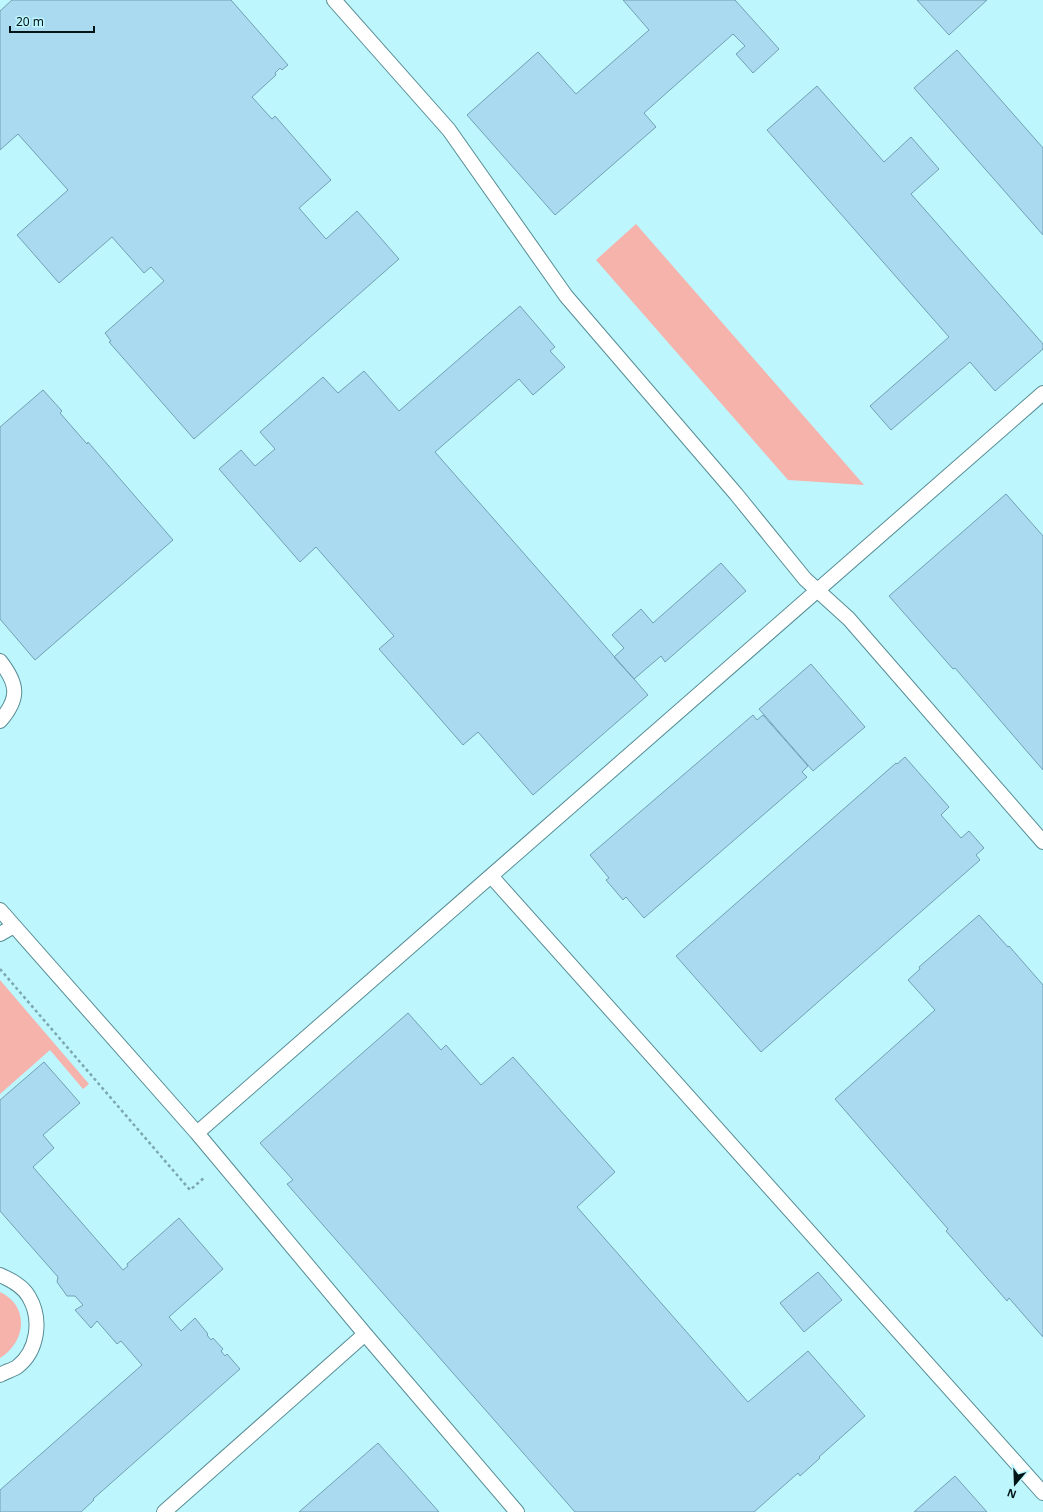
<svg xmlns="http://www.w3.org/2000/svg" width="1043" height="1512" font-family="'Noto Sans',sans-serif">
<style>
.green{fill:#f6b3ac}
.building{fill:#a9daef;stroke:#71a0b4}
.lines{fill:none;stroke-linecap:round;stroke-linejoin:round}
.service-casing{stroke:#578d94;stroke-width:16}
.path{stroke:#7ba7ad;stroke-width:2.5;stroke-dasharray:3 3;stroke-linecap:butt}
.service{stroke:#fff;stroke-width:14}
</style>
<rect width="100%" height="100%" fill="#bdf6fd"/>
<!-- green -->
<path class="green" d="M636,224L864,485L788,480L596,260Z
M0,980L89,1084L83,1089L50,1050L0,1094Z
M0,1292C30,1306 26,1342 0,1358Z"/>
<!-- building -->
<path class="building" d="M12,0H231L288,65L282,70L280,68L275,73L276,75L252,97L272,119L275,116L331,180L299,208L326,239L357,211L399,259L194,439L109,342L111,341L105,333L164,281L151,267L144,273L112,237L59,283L17,235L68,190L18,134L0,150V11Z
M623,0H735L779,49L753,73L736,54L745,46L733,34L644,113L656,127L555,215L467,115L538,52L576,94L649,30Z
M917,0H987L949,35Z
M957,50L1043,148V235L914,88Z
M817,86L884,162L911,137L939,169L911,194L1043,344V349L995,391L970,362L891,430L870,406L949,337L767,130Z
M520,306L555,347L550,351L565,367L533,395L519,379L435,452L648,695L533,795L478,732L463,745L379,649L394,636L316,547L300,562L219,469L241,450L255,466L275,449L260,432L323,377L338,393L364,371L399,411Z
M43,390L62,411L60,413L87,444L88,442L173,540L35,660L0,619V427Z
M1006,494L1043,536V770L955,668L953,669L889,596Z
M721,563L746,591L665,662L661,656L634,679L614,657L624,648L612,635L641,609L653,623Z
M811,664L865,727L813,771L759,709Z
M753,715L757,720L763,715L808,766L802,772L807,777L644,918L626,897L623,900L606,880L609,878L590,855Z
M905,757L949,807L941,815L961,838L969,831L984,848L976,855L980,860L761,1052L676,956L896,763L897,764Z
M979,915L1008,947L1009,946L1043,985V1337L1009,1298L1007,1301L946,1231L948,1229L835,1099L935,1010L908,980L920,969L919,967Z
M408,1013L441,1050L446,1045L481,1085L513,1057L615,1172L577,1207L748,1402L808,1351L865,1416L819,1457L820,1458L800,1476L798,1473L754,1512H575L287,1184L293,1180L260,1143Z
M44,1062L80,1103L43,1135L54,1148L33,1167L123,1270L128,1266L127,1264L179,1218L223,1269L169,1317L181,1331L195,1318L208,1334L207,1335L211,1340L213,1338L223,1349L221,1351L225,1356L227,1354L240,1369L93,1499L94,1500L81,1512H0V1490L142,1365L121,1341L117,1344L97,1321L91,1328L75,1310L83,1305L75,1296H67L57,1282L58,1277L0,1211V1100Z
M818,1272L842,1300L804,1332L780,1303Z
M378,1443L439,1512H299Z
M955,1476L987,1512H914Z"/>
<g class="lines">
<!-- service casing -->
<g class="service-casing">
<path id="service" d="M334,0L449,130L566,296L736,494L805,579L849,619L1043,842
M0,661C18,684 20,698 0,721
M491,876L1043,1493
M0,910L197,1133L1043,393
M0,934L14,926
M197,1133L365,1334L517,1512
M0,1275C11,1280 23,1286 29,1297C42,1319 38,1351 17,1367C12,1370 5,1372 0,1375
M164,1512L365,1334"/>
</g>
<!-- path -->
<path class="path" d="M0,969L190,1190L205,1177"/>
<!-- service -->
<use href="#service" class="service"/>
</g>
<!-- north arrow -->
<g transform="translate(1015 1484) rotate(199)" stroke="#bdf6fd" stroke-width="3" paint-order="stroke">
<path d="M0-3L7 15L0 10L-7 15Z" fill="#011417"/>
<text y="-6" font-size="11" font-weight="bold" text-anchor="middle" fill="#011417">N</text>
</g>
<!-- scale -->
<path d="M10 26v6h84v-6" fill="none" stroke="#011417" stroke-width="2"/>
<text x="16" y="26" font-size="12" fill="#011417" stroke="#bdf6fd" stroke-width="3" paint-order="stroke">20 m</text>
</svg>
